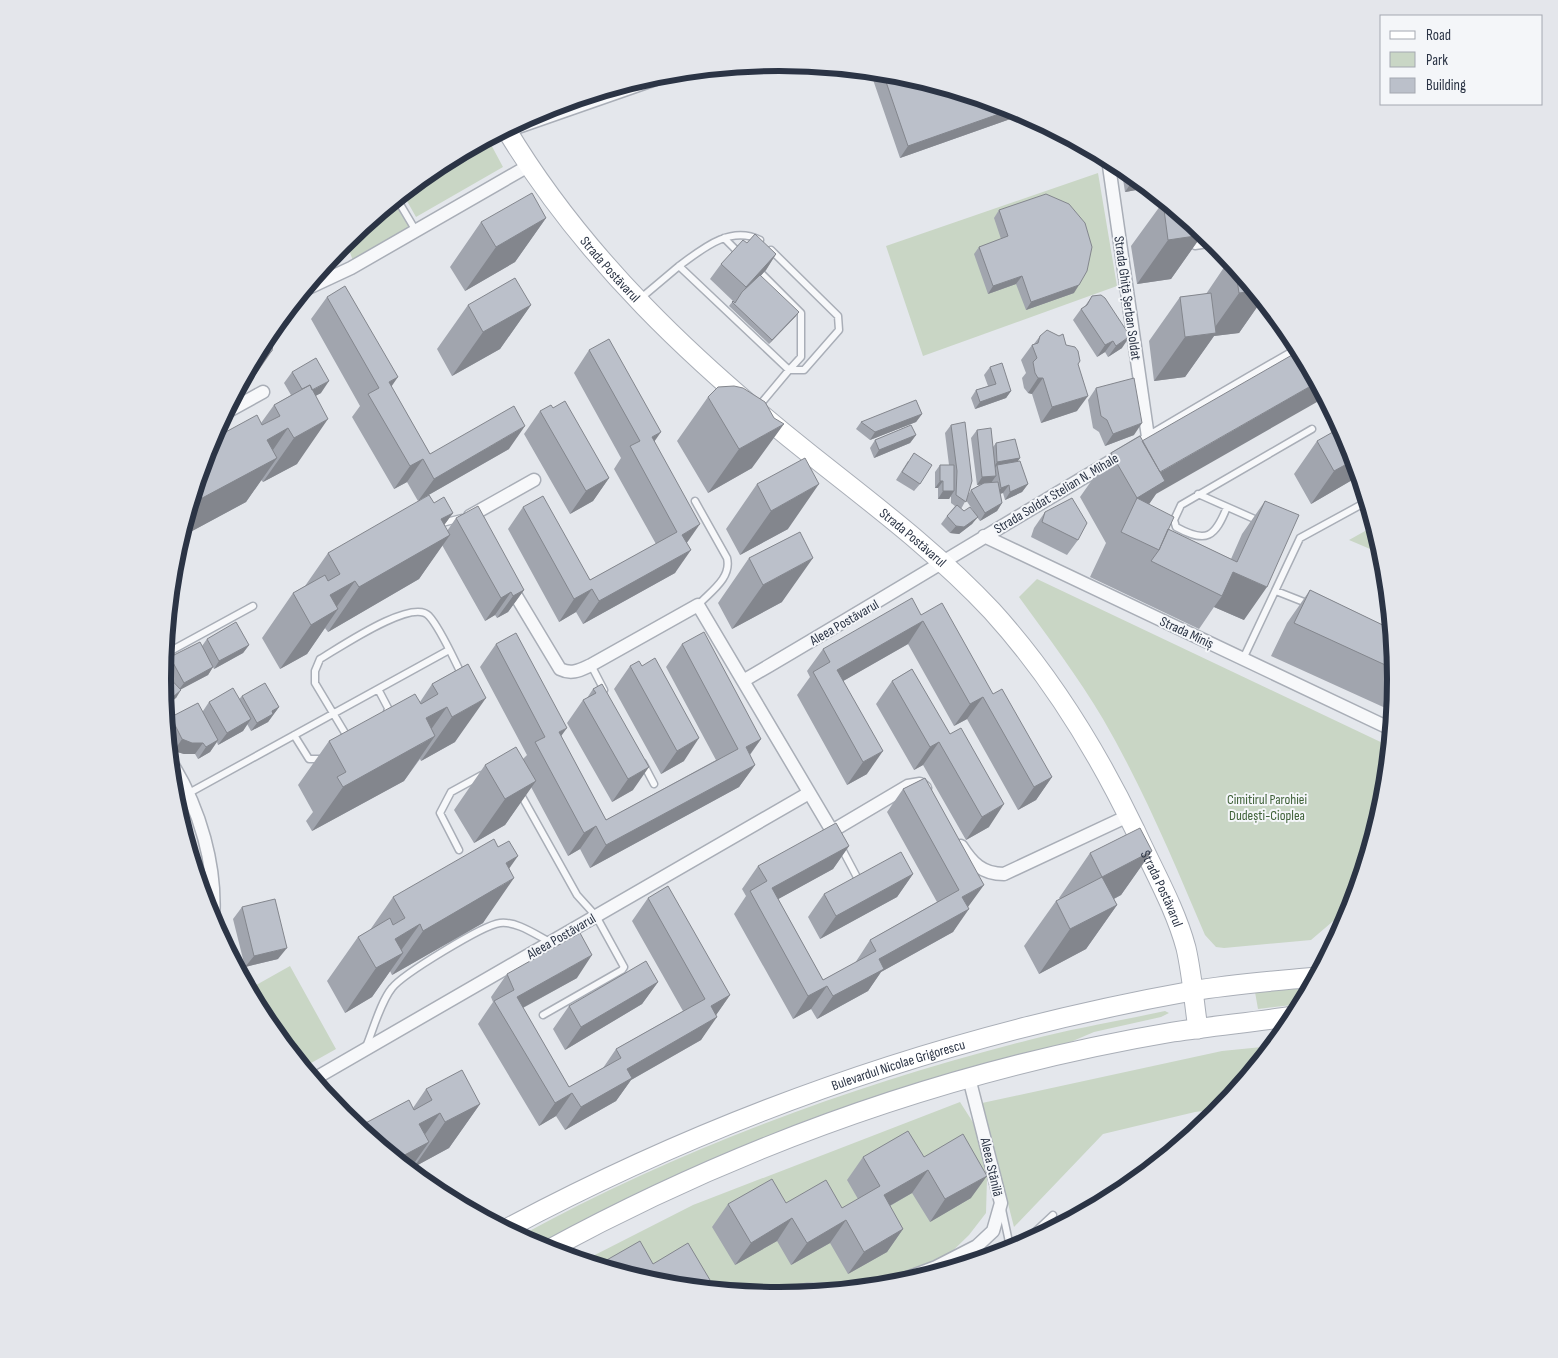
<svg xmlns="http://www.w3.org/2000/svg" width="1558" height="1358" font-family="'Sofia Sans Condensed',sans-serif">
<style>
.green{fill:#c9d6c5}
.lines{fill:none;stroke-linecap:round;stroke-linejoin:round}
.lane-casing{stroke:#a9aeb7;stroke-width:9}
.street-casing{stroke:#a9aeb7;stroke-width:15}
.secondary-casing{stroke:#a9aeb7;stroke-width:21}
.lane{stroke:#f7f8fa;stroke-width:6}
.street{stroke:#f7f8fa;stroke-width:12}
.secondary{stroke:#fff;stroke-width:19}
.wall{fill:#a1a5ae;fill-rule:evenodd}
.shaded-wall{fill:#83868d}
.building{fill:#bbc0ca;stroke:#83868d}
.labels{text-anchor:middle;stroke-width:4;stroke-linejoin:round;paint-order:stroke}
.street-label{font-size:14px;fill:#2b3445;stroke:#f4f6f9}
.park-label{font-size:14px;fill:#3f6138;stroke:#f4f6f9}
.rim{fill:none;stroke:#2b3445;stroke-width:6}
</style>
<rect width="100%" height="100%" fill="#e4e7ec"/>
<!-- green -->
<path class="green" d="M488,139L503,167L416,217L403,194L437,166Z
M1098,173L1117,286L923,356L886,246Z
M395,201L411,228L353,261L346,241Z
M1374,526L1382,554L1349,540Z
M1037,579L1389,746L1384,800L1352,905L1311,940L1224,948L1216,947L1205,935C1174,862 1143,788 1103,719C1078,677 1048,637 1019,597Z
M290,966L336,1049L304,1067L266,1021L249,989Z
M1310,987L1301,1004L1258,1009L1255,992Z
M1165,1011L1169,1013L1161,1017L1094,1032L1054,1049L767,1140L628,1198L538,1246L520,1236C680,1149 852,1085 1029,1040C1074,1028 1120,1021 1165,1011Z
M1272,1046L1219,1109L1195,1112L1103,1134L1014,1227L982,1103L1222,1051Z
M960,1102L974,1124L987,1178L986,1213L969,1235L936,1267L891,1284L773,1295L658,1284L583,1261L693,1205Z"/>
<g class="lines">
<!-- lane casing -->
<g class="lane-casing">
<path id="lane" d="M510,133L685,72
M397,199L416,231
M1192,224L1195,246L1215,243
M724,238L739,253
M771,250L838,316L839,330L804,370H789
M679,266C702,249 730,225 760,240
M762,274L801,313V357L789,370
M641,298L679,266L789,370L758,407
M1198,494L1259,521
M695,501L727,558C732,578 710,592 698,605
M1227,507C1215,537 1207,544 1176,527L1174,520L1181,505L1312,429
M438,524L462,518
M1276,591L1309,604
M165,654L253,606
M1243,659L1300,538L1366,502
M591,665L604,690
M378,689L388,708L386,718
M294,735L309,759H324
M348,738L315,683V671L320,659C339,648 413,597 429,616C441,629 454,660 463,677
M643,763L654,784
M189,793L449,650
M520,793L577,895L596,916L624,967L622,970L543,1015
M841,847L859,881
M459,850L440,813L451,792L482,775
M366,1047C373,1030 381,1001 392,988C403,974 483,925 500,923C517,921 536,935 550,942
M1002,1209L1009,1242L1019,1247
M1021,1245L1053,1215"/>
</g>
<!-- street casing -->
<g class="street-casing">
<path id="street" d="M1108,159L1148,437
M306,289L351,268L530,165
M225,413L263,392
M473,521L470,516L534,480
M984,536L1391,729
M509,584L560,669C572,675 580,670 591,665L698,605L832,831L908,786L920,784L925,788
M743,681C929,572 1112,458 1299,351
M171,762C200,808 217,867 213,921
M961,846C972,863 982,874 1004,874L1128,816
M314,1079L809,793
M891,1284L936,1267L977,1246L993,1231L1001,1203L969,1078
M773,1295L808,1290H837"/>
</g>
<!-- secondary casing -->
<g class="secondary-casing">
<g id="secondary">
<path id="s1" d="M506,129C583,258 695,363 811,455C874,505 937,552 992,611C1051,676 1097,751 1135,830C1152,868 1175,907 1186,948C1192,974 1194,1002 1198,1029"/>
<path id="s2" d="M506,1229C721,1114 952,1034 1192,991C1233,984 1274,981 1316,977"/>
<path d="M548,1250C743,1144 954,1069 1173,1032C1213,1026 1254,1022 1294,1016"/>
</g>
</g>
<!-- lane -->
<use href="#lane" class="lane"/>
<!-- street -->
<use href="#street" class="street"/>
<!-- secondary -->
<use href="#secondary" class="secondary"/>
</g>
<!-- wall -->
<path class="wall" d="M870,71L900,74L1016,117L900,158Z
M1121,166L1148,188L1125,192Z
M1163,202L1202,235L1171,279L1137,284L1131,246Z
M999,210L1074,293L1026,310L1016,284L988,294L974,254L979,247L1001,239L994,218Z
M546,218L515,262L465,291L450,267L481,222Z
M747,243L776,254L766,270L760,276L796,316L769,344L729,306L733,301L710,279L721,264Z
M1229,260L1262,300L1239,333L1214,336L1185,377L1154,381L1149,341L1180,297L1206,294Z
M1092,296L1122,348L1108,357L1105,352L1097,357L1073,320L1081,309L1085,306Z
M327,297L391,386L430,454L509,449L418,501L407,482L394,489L352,417L360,406L311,319Z
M468,305H531L500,349L452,376L437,349Z
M1040,336L1078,364L1077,411L1041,423L1032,394L1028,393L1024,388L1022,378L1026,373L1021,360L1032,345L1034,344Z
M589,350L654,441L687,543L675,573L583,624L576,612L559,622L508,529L523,507L590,580L656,544L614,469L621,458L574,373Z
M990,367L1011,391L1006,398L975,409L971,398L976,390L988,386L984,375Z
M292,372L321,393L315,396L297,464L263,482L261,480L246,502L181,537L210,443L261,423L274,405L291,395L284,383Z
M1096,388L1134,435L1105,446L1099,432L1093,428L1088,400Z
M708,397L752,468L708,493L677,441Z
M553,408L609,478L593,501L570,514L524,434L540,411Z
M922,414L916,422L870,440L856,429L861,422Z
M951,425L968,495L971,490L981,484L977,485L971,438L977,430L993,447L996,443L1020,458L1018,461L1028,484L1022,492L1005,500L1003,493L1000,494L1002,503L997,511L980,521L977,517L972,524L959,534L950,533L941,524L947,516L955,506L951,503V496L949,499H938V488H935V472L940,465H949L945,433ZM966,500L974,512L964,511L961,509Z
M916,435L910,443L874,458L870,448L875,440Z
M1317,441L1349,443L1359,476L1311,504L1294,474Z
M1111,453L1156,494L1149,504L1168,529L1231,559L1242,534L1265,501L1244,620L1214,607L1199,629L1090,577L1106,543L1080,497Z
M908,461L920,484L914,491L896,480Z
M757,484L788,529L740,555L726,529Z
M434,503L453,513L444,525L447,531L456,518L524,590L508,612L497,618L495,615L485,621L442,545L419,579L328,632L325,628L307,654L280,669L262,638L293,593L305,586L328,553Z
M1045,512L1078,540L1067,555L1031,537L1034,528Z
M749,558L782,602L732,629L718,603Z
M1310,590L1391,629L1396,679L1392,711L1271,656L1287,623Z
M921,615L993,694L1052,777L1036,800L1018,810L967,719L954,726L908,644L843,681L867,774L847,785L797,695L810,677L807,671L823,649Z
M207,639L249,645L243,653L214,669L212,665L213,667L208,675L180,689L176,698L174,682L165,665L170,657L202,646Z
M496,644L561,736L606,820L716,760L666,667L682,644L761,739L750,755L755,765L739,787L590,868L580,849L568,856L531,787L505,825L474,843L454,810L485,765L523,759L527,755L480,667Z
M468,664L455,742L421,761L420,759L404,781L312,831L306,821L313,812L298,785L329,741L420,702L432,684Z
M630,666L684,761L661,774L614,689Z
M912,669L989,827L966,840L923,765L914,770L876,704L892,681Z
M602,684L633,790L612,802L567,723L583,700L587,698L593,689Z
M242,696L279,707L268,722L251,731L247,724L243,731L218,745L217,742L210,752L198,759L195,754H184L174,751L168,740L167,722L171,717L203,711L209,702L239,699Z
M925,778L968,907L953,932L881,972L868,991L817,1019L811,1009L793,1019L734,914L746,896L742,889L758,866L849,846L833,869L778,899L823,980L855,963L870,940L937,902L887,812L903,789Z
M1152,851L1121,895L1114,899L1117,905L1086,949L1039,974L1024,946L1056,901L1060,899L1059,898L1090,853Z
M509,869L483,923L392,975L390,971L372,997L345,1013L327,981L358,937L370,930L393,897Z
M913,874L897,897L820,939L808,917L824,894Z
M648,898L730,995L716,1015L701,1040L631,1080L616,1101L565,1130L556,1116L539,1126L478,1024L493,1002L491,997L507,974L577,978L523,1008L569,1087L603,1068L616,1049L683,1011L632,921Z
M242,907L278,959L245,967L233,919Z
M658,982L642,1004L565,1050L553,1029L569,1006Z
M426,1089L480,1104L449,1148L414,1167L413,1164L410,1169L358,1127L413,1108Z
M863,1157H924L971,1198L930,1222L912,1193L890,1206L903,1229L887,1252L848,1274L830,1243L791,1265L777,1241L735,1265L712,1227L728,1204L786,1203L842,1208L858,1199L847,1180Z
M653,1264L704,1288L658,1284L598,1265Z"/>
<!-- shaded-wall -->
<path class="shaded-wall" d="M1013,109L1019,112L1016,117L900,158L908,146Z
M1135,177L1148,188L1125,192Z
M546,218L515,262L465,291L496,247Z
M1202,235L1171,279L1137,284L1168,240Z
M776,254L766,270L735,303L746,287Z
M1022,276L1016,284L988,294L993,286Z
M1079,285L1074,293L1026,310L1031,302Z
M1254,291L1262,300L1239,333L1214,336L1185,377L1154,381L1185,337L1210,334L1239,293Z
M531,305L500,349L452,376L483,332Z
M799,312L796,316L769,344L772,340Z
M1130,336L1122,348L1108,357L1116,346Z
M1113,341L1105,352L1097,357L1105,345Z
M272,351L241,396L232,400L253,362Z
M398,377L382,400L389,382Z
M1038,378H1043L1032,394L1028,393Z
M329,381L321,393L297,406L305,394Z
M1316,383L1324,398L1156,494L1134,526L1137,498L1150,478Z
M1011,391L1006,398L975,409L980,402Z
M1088,396L1077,411L1041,423L1052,407Z
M922,414L916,422L870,440L875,432Z
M328,419L297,464L263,482L294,438Z
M1142,423L1134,435L1105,446L1113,434Z
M784,424L752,468L708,493L739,449Z
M525,426L509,449L418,501L434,479Z
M288,428L262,466L277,458L246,502L181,537L191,504L267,440Z
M661,432L645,455L652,437Z
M916,435L910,443L874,458L879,450Z
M1020,458L1015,465H997L994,470H992L997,462Z
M423,459L407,482L394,489L410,466Z
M1354,460L1359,476L1311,504L1334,471Z
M996,476L991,483L977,485L982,477Z
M609,478L593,501L570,514L586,491Z
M940,481H943L938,488H935Z
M819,484L788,529L740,555L771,511Z
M1028,484L1022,492L1005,500L1010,492Z
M1009,485L1003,493L995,495L1001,488Z
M943,491H954L949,499H938Z
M1002,503L997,511L980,521L985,513Z
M453,513L428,547L450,535L419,579L328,632L359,587L441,519Z
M978,517L972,524L959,534L950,533L956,526Z
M700,524L684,547L682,535Z
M691,550L675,573L583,624L599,601Z
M813,558L782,602L732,629L763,585Z
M1233,572L1267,587L1244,620L1214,607L1222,596Z
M355,581L333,612L338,609L307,654L280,669L311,625L330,595Z
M592,589L576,612L559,622L574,599Z
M524,590L508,612L497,618L513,596Z
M511,592L495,615L485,621L501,598Z
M923,621L908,644L824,692L837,670Z
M249,645L243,653L214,669L219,661Z
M213,667L208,675L178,691L184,683Z
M181,690L176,698L165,707V704Z
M983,697L967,719L954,726L970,704Z
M486,698L455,742L421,761L452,717Z
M279,707L268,722L251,731L257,723L272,711Z
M447,707L420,745L435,736L404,781L312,831L343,787L426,718Z
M251,719L243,731L218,745L227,733Z
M567,728L551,750L559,732Z
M699,738L684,761L661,774L677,751Z
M182,739L203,743L195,754H184L174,751Z
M761,739L745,761L746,747Z
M218,740L210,752L198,759L206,747Z
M939,742L923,765L914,770L930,747Z
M883,751L867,774L847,785L863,762Z
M755,765L739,787L590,868L606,845Z
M649,767L633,790L612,802L628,779Z
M1052,777L1036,800L1018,810L1034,787Z
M536,781L505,825L474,843L505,799Z
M1004,804L989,827L966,840L982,817Z
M596,826L580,849L568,856L584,833Z
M849,846L833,869L760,909L772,888Z
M1152,851L1121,895L1071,921L1102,877Z
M518,856L494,890L514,878L483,923L392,975L423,931L506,863Z
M913,874L897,897L820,939L836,916Z
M984,885L968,907L962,897Z
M1117,905L1086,949L1039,974L1070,929Z
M969,909L953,932L881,972L868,991L817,1019L833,996L879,959Z
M420,924L397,956L403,953L372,997L345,1013L376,968L395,939Z
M287,948L278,959L245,967L254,956Z
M592,955L577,978L504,1018L517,997Z
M658,982L642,1004L565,1050L581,1027Z
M827,986L811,1009L793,1019L808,996Z
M730,995L714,1018L711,1006Z
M717,1017L701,1040L631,1080L616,1101L565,1130L581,1107L627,1069Z
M572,1093L556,1116L539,1126L555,1103Z
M480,1104L449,1148L414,1167L445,1122Z
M440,1113L414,1150L429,1142L410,1169L395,1158L419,1124Z
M928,1170L912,1193L868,1218L884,1195Z
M987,1176L971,1198L930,1222L945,1199Z
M792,1218L777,1241L735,1265L751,1243Z
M846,1220L830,1243L791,1265L807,1243Z
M903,1229L887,1252L848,1274L864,1252Z
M710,1280L704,1288L697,1287Z"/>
<!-- building -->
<path class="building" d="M883,73L900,74L1013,109L908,146Z
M532,193L546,218L496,247L481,222Z
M1046,194L1069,204L1085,223L1092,247L1087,271L1079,285L1031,302L1022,276L993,286L979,247L1008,236L999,210Z
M1164,201L1201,232L1202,235L1168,240L1163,202Z
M755,234L776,254L746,287L721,264L743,240L747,243Z
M1235,267L1254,291L1239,293Z
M760,275L799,312L772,340L732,302L733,301L735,303L742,292Z
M515,278L531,305L483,332L468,305Z
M345,286L398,377L389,382L430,454L514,406L525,426L434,479L423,459L410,466L368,394L379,388L327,297Z
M1211,293L1216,333L1185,337L1180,297Z
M1101,295L1105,298L1130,336L1116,346L1113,341L1105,345L1081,309L1087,305L1092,296Z
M272,330L274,335L272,351L253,362L267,336Z
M1047,330L1059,336L1063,334L1066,345L1075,347L1078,351L1080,361L1078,364L1088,396L1052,407L1043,378H1038L1035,373L1033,362L1037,358L1032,345L1038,343L1040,336Z
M609,339L661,432L652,437L700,524L682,535L691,550L599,601L592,589L574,599L523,507L543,496L590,580L677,532L630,446L640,441L589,350Z
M1299,351L1316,383L1160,472L1142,441Z
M316,358L329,381L312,390L310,385L302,389L292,372Z
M1002,363L1011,391L980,402L976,390L996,384L990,367Z
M1134,378L1142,423L1113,434L1107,420L1101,416L1096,388Z
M310,385L328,419L294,438L288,428L267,440L277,458L191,504L211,440L257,415L262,425L280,416L274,405Z
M734,386L743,388L765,402L774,418L784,424L739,449L708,397L718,387Z
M916,400L922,414L875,432L861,422Z
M565,401L609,478L586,491L540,411L551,405L553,408Z
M965,422L972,481L966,502L956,495L957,471L951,425Z
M911,425L916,435L879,450L875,440Z
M991,428L996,476L982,477L977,430Z
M1340,428L1349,443L1354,460L1334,471L1317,441Z
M1140,436L1165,481L1137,498L1174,517L1159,550L1121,532L1137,498L1111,453Z
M1015,439L1020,458L997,462L996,443Z
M914,453L932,465L920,484L902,472Z
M805,458L819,484L771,511L757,484Z
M1020,461L1028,484L1010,492L1009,485L1001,488L997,465Z
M940,465H954V491H943V481H940Z
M998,482L1002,503L985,513L971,490L984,483Z
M429,495L434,503L444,497L453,513L441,519L450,535L359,587L355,581L330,595L338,609L311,625L293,593L325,575L328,581L340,574L328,553Z
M1072,498L1087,523L1078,540L1042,522L1045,512Z
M1265,501L1299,515L1267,587L1233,572L1222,596L1151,561L1159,550L1168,529L1237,562Z
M957,505L964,511L970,507L978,517L964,527L956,526L947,516Z
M478,506L524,590L513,596L511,592L501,598L456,518Z
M800,532L813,558L763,585L749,558Z
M1310,590L1391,629L1394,669L1294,623Z
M912,598L921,615L942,603L993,694L1002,689L1052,777L1034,787L983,697L970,704L923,621L837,670L883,751L863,762L813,672L830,662L823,649Z
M236,622L249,645L219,661L207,639Z
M704,632L761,739L746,747L755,765L606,845L596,826L584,833L535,742L545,737L496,644L516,633L567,728L559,732L606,820L738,749L682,644Z
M200,642L213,667L184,683L170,657Z
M655,658L699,738L677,751L630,666L639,661L642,666Z
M468,664L486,698L452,717L447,707L426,718L435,736L343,787L337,777L346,772L329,741L415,694L421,704L438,694L432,684Z
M912,669L950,734L961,728L1004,804L982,817L939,742L930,747L892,681Z
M163,671L181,690L165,704L162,679Z
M265,683L279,707L272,711L273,714L257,723L242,696Z
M602,684L649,767L628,779L583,700L596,693L593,689Z
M233,688L251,719L227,733L209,702Z
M198,703L218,740L206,747L203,743H192L182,739L171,717Z
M516,747L536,781L505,799L485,765Z
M925,778L984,885L962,897L969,909L879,959L884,969L833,996L827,986L808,996L750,891L767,881L758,866L836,823L849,846L772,888L823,980L876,951L870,940L959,890L903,789Z
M1140,828L1152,851L1102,877L1117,905L1070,929L1056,901L1102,877L1090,853Z
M494,839L498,847L509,841L518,856L506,863L514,878L423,931L420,924L395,939L403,953L376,968L358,937L390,918L393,925L405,918L393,897Z
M901,852L913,874L836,916L824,894Z
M668,886L730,995L711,1006L717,1017L627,1069L632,1078L581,1107L572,1093L555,1103L494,1001L514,990L507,974L580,933L592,955L517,997L569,1087L621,1058L616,1049L705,999L648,898Z
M275,899L287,948L254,956L242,907Z
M646,961L658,982L581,1027L569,1006Z
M462,1070L480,1104L445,1122L440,1113L419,1124L429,1142L397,1159L358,1127L409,1100L414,1110L432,1100L426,1089Z
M908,1131L924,1157L963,1134L987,1176L945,1199L928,1170L884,1195L903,1229L864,1252L846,1220L807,1243L792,1218L751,1243L728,1204L772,1179L786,1203L826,1180L842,1208L880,1186L863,1157Z
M640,1241L653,1264L688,1243L710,1280L697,1287L663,1284L660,1278L653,1282L598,1265Z"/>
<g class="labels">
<!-- street labels -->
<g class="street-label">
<text dy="5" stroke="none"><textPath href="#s1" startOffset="175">Strada Postăvarul</textPath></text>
<text transform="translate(1128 298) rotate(82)" y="5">Strada Ghiță Șerban Soldat</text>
<text transform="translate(1056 493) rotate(-31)" y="5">Strada Soldat Stelian N. Mihale</text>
<text dy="5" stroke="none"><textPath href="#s1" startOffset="580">Strada Postăvarul</textPath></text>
<text transform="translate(844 622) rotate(-30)" y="5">Aleea Postăvarul</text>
<text transform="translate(1187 632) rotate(25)" y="5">Strada Miniș</text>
<text dy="5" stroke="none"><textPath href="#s1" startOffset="1015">Strada Postăvarul</textPath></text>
<text transform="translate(561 936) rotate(-30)" y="5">Aleea Postăvarul</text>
<text dy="5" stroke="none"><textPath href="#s2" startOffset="426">Bulevardul Nicolae Grigorescu</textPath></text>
<text transform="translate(992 1167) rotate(77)" y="5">Aleea Stănilă</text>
</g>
<!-- park labels -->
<g class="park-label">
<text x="1267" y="804">Cimitirul Parohiei<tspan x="1267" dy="16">Dudești-Cioplea</tspan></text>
</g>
</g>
<!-- crop -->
<path d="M0 0H1558V1358H0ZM171 679a608 608 0 1 1 1216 0a608 608 0 1 1-1216 0Z" fill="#e4e6eb" fill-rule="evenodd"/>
<path class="rim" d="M171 679a608 608 0 1 1 1216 0a608 608 0 1 1-1216 0Z"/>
<!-- legend -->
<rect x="1380" y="15" width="162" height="90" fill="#f4f6f9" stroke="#a4a8b1"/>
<rect x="1390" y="31" width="25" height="8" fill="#ffffff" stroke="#a4a8b1"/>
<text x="1426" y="40" font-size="15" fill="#2b3445">Road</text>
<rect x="1390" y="52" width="25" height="15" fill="#c9d6c5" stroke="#a4a8b1"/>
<text x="1426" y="65" font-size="15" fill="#2b3445">Park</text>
<rect x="1390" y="78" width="25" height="15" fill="#bbc0ca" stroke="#a4a8b1"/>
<text x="1426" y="90" font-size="15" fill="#2b3445">Building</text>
</svg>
